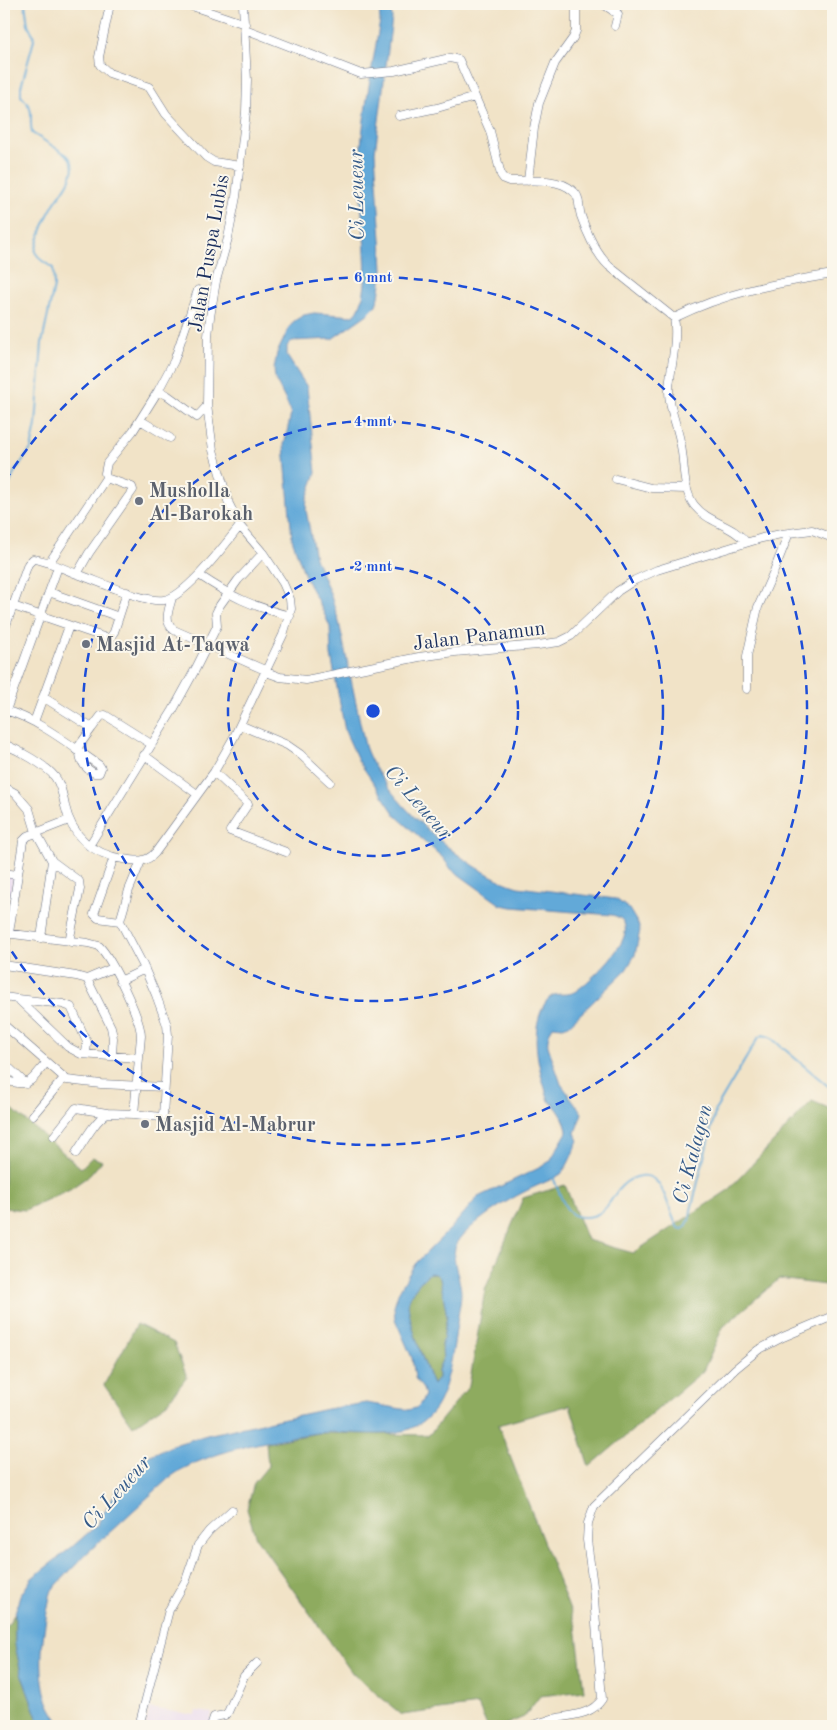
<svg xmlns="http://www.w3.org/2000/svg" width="837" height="1730" font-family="'Old Standard TT',serif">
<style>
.built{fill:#e5d3f1}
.forest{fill:#8eab5e;stroke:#546d5e}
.water{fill:#62a9d8;stroke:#3e6c9b;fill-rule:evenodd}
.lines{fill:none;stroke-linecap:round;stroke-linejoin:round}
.stream{stroke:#62a9d8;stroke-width:2}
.street-casing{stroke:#666e83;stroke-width:9}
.street{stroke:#fff;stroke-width:8}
.ring{fill:none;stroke:#1d4ed8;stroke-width:2.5;stroke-dasharray:9 6}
.worship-dot{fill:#6b7280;stroke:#fbf7ec;stroke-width:2}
.labels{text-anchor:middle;stroke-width:4;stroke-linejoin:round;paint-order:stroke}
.street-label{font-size:20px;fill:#1b2f5e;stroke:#fbf7ec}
.worship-label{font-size:20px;font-weight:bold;fill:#5b616d;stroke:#fbf7ec;text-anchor:start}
.water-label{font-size:21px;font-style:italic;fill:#345a89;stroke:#fbf7ec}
.centre{fill:#1d4ed8;stroke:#fbf7ec;stroke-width:2.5}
.ring-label{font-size:15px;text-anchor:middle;font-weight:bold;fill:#1d4ed8;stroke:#fbf7ec;stroke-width:4;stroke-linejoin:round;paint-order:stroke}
</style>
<rect width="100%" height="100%" fill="#fbf7ec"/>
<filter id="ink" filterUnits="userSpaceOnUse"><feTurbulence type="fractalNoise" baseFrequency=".02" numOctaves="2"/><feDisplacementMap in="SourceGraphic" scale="10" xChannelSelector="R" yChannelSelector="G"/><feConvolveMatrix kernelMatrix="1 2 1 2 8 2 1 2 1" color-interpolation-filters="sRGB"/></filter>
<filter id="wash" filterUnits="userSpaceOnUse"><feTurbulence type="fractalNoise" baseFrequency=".0096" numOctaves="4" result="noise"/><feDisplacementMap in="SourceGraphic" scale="20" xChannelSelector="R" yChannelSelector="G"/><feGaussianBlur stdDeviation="1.12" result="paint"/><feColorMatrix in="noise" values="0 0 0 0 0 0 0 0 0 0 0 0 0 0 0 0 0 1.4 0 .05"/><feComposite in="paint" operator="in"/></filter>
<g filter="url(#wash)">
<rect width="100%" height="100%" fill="#f1e3c7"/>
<!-- built -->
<path class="built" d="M4,874L14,876L10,895L4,894Z
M149,1708L195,1715L196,1711L212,1713L210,1726H146Z"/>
<!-- forest -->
<path class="forest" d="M812,1101L833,1110V1286L779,1279L723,1327L703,1371L589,1467L570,1405L498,1425L576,1626L584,1691L540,1696L524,1717L502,1726H487L478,1705L402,1715L353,1674L256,1538L247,1509L254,1483L268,1466L266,1443L318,1433L429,1435L469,1386L485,1290L523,1198L565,1185L587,1240L633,1253L727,1191Z
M4,1102L81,1168L92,1157L102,1161L90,1175L70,1189L25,1210L4,1208Z
M430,1273L436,1274L440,1278L447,1316L442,1346L443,1358L438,1370V1378L433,1385C426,1366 408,1322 408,1304C409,1294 423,1277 430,1273Z
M137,1324L174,1343L187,1377L167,1403L133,1426L104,1385Z
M15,1613V1644L21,1673L40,1726H4V1707L8,1700L4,1697V1632Z"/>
<!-- water -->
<path class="water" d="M379,4H390L392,18L375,152L383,269L379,297L375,307L369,313L332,339L292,341L287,346V356L307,387L316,473L307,498L306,510L315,558L330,593L339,622L365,746C382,798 466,872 518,887L616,899L629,909L638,924L640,930L635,955L626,970L569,1025L563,1027L553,1026C549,1033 547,1039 548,1046L561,1084L582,1113L575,1133L578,1140C575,1148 567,1169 561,1174C552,1180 540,1184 530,1189C509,1199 471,1222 458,1242C448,1256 461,1278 461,1293C461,1301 459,1309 458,1316C454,1342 450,1385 436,1407C409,1449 356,1428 316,1433C275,1439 202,1452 169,1478L86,1554L52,1590L50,1596C44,1628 37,1664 46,1696C49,1707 56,1717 62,1726H40L21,1673L15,1644V1613L20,1596L32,1578L72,1547L97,1525L120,1484L132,1469L148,1456L177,1444L207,1435L327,1409L366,1403L408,1410L416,1408L420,1404L425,1395L423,1389L415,1378L412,1358L395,1319L394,1306L398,1293L414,1265L451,1228L478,1197L541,1167L550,1161L567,1132C567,1122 557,1106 549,1101C540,1072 528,1035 544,1005C554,987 564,999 576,991C590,981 634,941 624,923C622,918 616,916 612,915L512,907L501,905L451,869L443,858L396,816L358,760L345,731L331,655L330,627L323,611L306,579L292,539L284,445L291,414L287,403L275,379L274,369L277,353L289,328L294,321L304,315L314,313L354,316C370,297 365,258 364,235C361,205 359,176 361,146C365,104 373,62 380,21ZM430,1273L436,1274L440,1278L447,1316L442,1346L443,1358L438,1370V1378L433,1385C426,1370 408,1319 408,1303C409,1294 423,1277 430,1273Z"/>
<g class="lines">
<!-- stream -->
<path class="stream" d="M4,497L15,471L31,449L36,425L42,343L54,286L53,268L41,260L35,252C39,235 45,219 54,204C60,194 70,184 72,173C74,166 72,160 67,155L32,133C28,113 37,113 21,96V87L34,40L33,34L28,25L25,4
M553,1177C557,1187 561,1200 567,1209C571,1215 576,1217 583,1217C590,1217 596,1216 601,1212C609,1206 612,1198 618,1190C627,1179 645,1169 657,1182C667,1193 670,1215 678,1228L683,1229C689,1224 690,1218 691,1210L716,1109L758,1038L763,1035L770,1037L828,1086L833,1088"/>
</g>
</g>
<g filter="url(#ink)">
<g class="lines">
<!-- street casing -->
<g class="street-casing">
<path id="street" d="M110,4L99,57L100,65L109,73L149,87L166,114L206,157L214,162L240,166
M186,4L245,24
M603,4L618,14L615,26
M613,11L621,4
M245,29L361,74L394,71L450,58L459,60L490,131L501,175L504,179L509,181C528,181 558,177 573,191C581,197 578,207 581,216C587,233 595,253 609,266L674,318C678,337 671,367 669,387C668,408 678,426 681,446C685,466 682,488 694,505C708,523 733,525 746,542
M399,116L437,108L475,97
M528,181L534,128L539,103L555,63L573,38L576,31V4
M674,318C726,292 777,283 833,274
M158,391L174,361L198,290
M140,420L170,438
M106,478L105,473L107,463L133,431L158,391L167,395L197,417L207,406
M616,479L651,488L687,489
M49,563L106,478
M77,574L89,553L133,490L132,487L106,478
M199,575C232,597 251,606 290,616
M49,592L119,617
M172,598C169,609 163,621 174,630L267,671
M4,604L13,606L109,639L114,632L127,592
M4,631L28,564L33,559C48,560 65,570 80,575C100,582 145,603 164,600C186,597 226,543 240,526
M266,672L280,677L306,680L419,657L455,652L538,645L559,642L571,636L618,591L635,580L657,570L762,538L781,534L812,530L833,538
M747,689V656L758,607L774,571L789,533
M43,697L92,728L76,750
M4,710C38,719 70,745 99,765L101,768L99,773H94C86,769 81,763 80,754
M4,716L58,567
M34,722L69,626
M240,725L287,745L300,754L330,782
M92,728L101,716L105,715L151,744
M4,744C18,750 46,765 55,777C61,785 63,796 65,806C72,837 93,854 123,859C136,861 146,863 155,853L214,772L234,737L283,635L291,609L290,599L283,583L263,553L240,526L229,504L213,450L207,405L208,336L210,317L216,281L228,238L236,197L246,112L247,80L243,4
M144,755L197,794
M214,772L248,804L230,831L286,852
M4,787L15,793L29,809L36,832L52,861L79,881L80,889L70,937L71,942
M89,846L173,710L196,668L217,626L216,613L220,605L238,580L263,553
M114,857L94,914L98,918L120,921
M4,873L17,875
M4,933L88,943L99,946C112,959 141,1019 141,1036L134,1114L107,1113C94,1122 85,1140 76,1153
M9,933L23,841L28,836L69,820
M41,938L52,861
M4,960L7,933
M4,965L76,976L87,979L111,1027L113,1038L112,1056
M87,979L113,968
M120,981L145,969
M4,997L18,999L68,1047L81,1054L139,1058
M18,999L63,1004L71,1007L87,1042L86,1054
M4,1025L67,1080L101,1084L164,1087
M4,1063L26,1084
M4,1080C30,1088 30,1082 46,1063
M134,1114L161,1117L163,1116L168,1035L167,1025L156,995L143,965L120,921L129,890L141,861
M33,1115L64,1078
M54,1136L76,1108L107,1113
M139,1726L169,1610L186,1580L198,1545L209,1531L232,1510
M211,1726L214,1717L225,1715L228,1712L244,1676L257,1663
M530,1726C537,1724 545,1721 552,1719C570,1715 591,1716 602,1699L593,1586L587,1540L588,1523L594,1506L735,1369L758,1350L783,1337L833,1316"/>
</g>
<!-- street -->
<use href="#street" class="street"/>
</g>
</g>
<!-- distance rings -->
<g class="ring">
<circle cx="373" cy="711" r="145"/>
<circle cx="373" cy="711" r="290"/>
<path d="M5 481A434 434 0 1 1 5 941"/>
</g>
<!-- markers -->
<g class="worship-dot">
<circle cx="139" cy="501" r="5"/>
<circle cx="86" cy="644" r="5"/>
<circle cx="145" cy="1124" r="5"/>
</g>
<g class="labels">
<!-- street labels -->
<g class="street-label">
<text transform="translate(208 253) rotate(-80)" y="7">Jalan Puspa Lubis</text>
<text transform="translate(479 635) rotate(-7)" y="7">Jalan Panamun</text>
</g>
<!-- worship labels -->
<g class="worship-label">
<text x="149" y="497">Musholla<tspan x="149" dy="23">Al-Barokah</tspan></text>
<text x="96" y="651">Masjid At-Taqwa</text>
<text x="155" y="1131">Masjid Al-Mabrur</text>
</g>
<!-- water labels -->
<g class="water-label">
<text transform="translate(356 195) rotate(-91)" y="7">Ci Leueur</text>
<text transform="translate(419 802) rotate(49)" y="7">Ci Leueur</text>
<text transform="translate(692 1154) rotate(-75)" y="7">Ci Kalagen</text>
<text transform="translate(116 1492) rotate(-48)" y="7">Ci Leueur</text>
</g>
</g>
<circle cx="373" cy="711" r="8" class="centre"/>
<g class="ring-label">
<text x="373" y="282">6 mnt</text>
<text x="373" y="426">4 mnt</text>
<text x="373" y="571">2 mnt</text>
</g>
<!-- margin -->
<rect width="837" height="1730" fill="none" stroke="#fbf7ec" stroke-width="20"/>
</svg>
